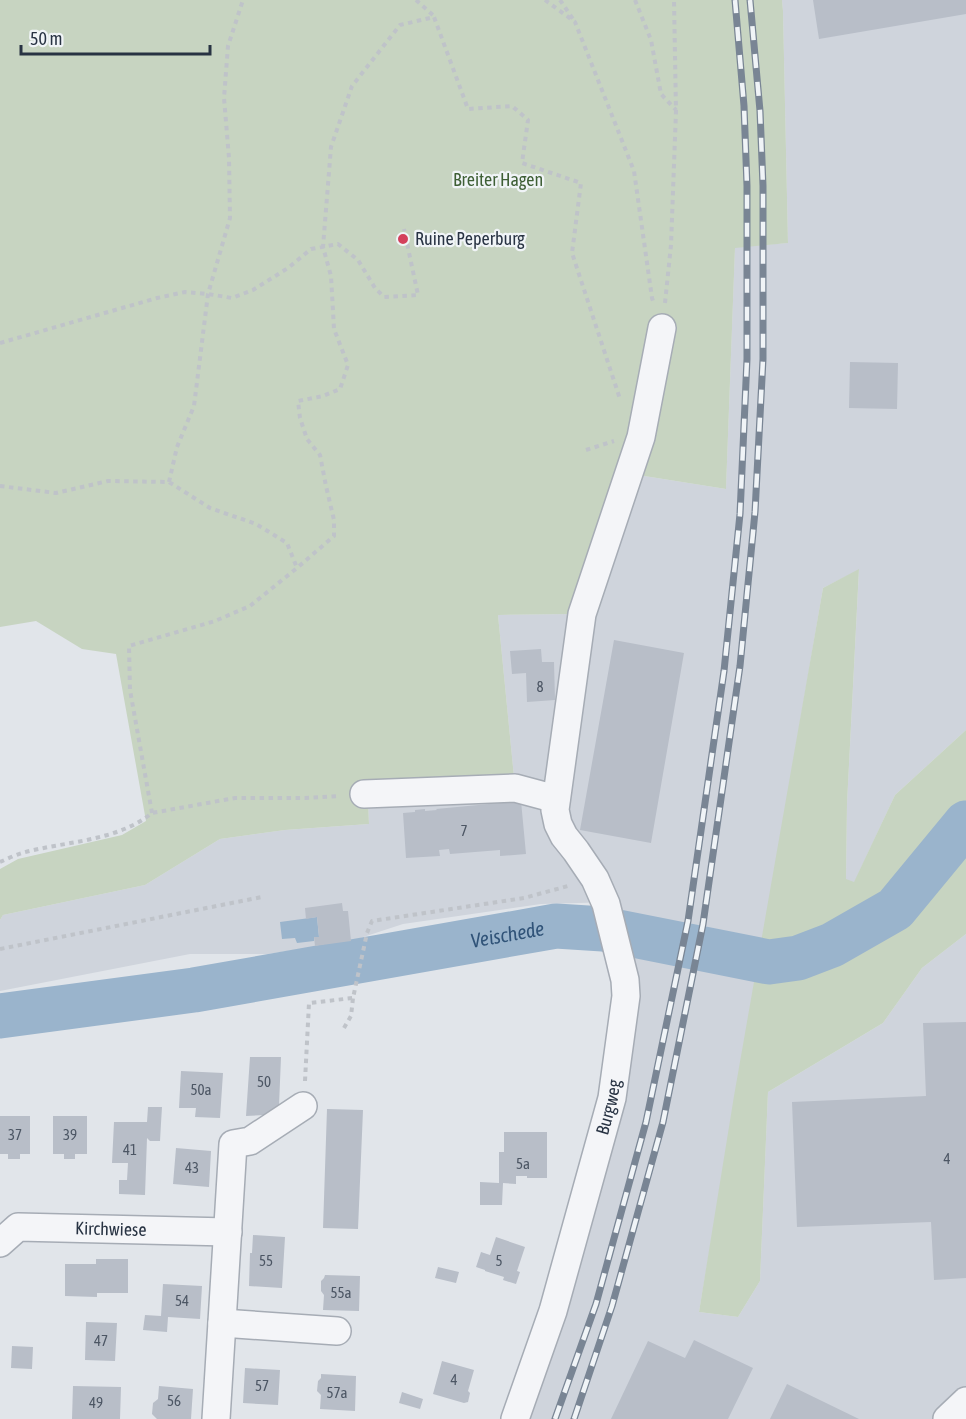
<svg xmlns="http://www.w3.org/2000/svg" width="966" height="1419" font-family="'Asap Condensed',sans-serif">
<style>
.built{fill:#cfd4dc}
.green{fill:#c7d4c1}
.water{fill:#9ab4cc}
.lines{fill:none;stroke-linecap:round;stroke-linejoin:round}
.river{stroke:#9ab4cc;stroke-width:45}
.building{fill:#b8bec8}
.minor-casing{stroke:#a6acb5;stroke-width:30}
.path{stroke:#bfc3c9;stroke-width:4;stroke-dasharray:4.5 4.5;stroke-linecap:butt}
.minor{stroke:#f4f5f8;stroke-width:27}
.rail-casing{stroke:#798594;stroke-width:7}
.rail{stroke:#f0f4f7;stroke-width:4.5;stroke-dasharray:14;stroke-linecap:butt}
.poi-dot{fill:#d4405c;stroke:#f0f4f7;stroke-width:2}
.labels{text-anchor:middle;stroke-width:4.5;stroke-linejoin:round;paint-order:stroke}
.number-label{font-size:15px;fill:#4c5664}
.park-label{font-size:18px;fill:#3e5f35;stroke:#f0f4f7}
.poi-label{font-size:18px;fill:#283343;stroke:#f0f4f7;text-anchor:start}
.street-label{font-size:18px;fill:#283343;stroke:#f0f4f7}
.water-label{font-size:20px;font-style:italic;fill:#305378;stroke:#f0f4f7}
</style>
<rect width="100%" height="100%" fill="#e1e5ea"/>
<!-- built -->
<path class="built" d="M782,0H966V730L895,795L854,883L846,880L847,804L859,570L823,588L699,1312L738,1317L760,1281L768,1092L883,1023L922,968L966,934V1419H525L625,1080L614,902L541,904L403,924L351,941L268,954H190L0,991V920L3,915L145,885L220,839L285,830L369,824L368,801L514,777L498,615L576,614L638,475L726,489L735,247L788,243L783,11Z"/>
<!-- green -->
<path class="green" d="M0,0H782L783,11L788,243L735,248L726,489L638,475L576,614L498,615L514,777L368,801L369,824L285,830L220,839L145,885L3,915L0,920V869L18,859L122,835L146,821L116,654L82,649L36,621L0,627Z
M859,569L847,804L846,879L854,882L895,795L966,730V934L922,968L883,1023L768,1092L760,1281L738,1317L699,1312L734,1096L823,588Z"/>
<!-- water -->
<path class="water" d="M317,917L319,937H314V941L297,943L295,938L282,939L280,922Z"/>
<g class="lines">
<!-- river -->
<path class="river" id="s1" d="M0,1016L194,990L556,926L603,929L769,962L798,958L832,945L895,909L966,823"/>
</g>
<!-- building -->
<path class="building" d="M813,0H966V14L819,39Z
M850,362L898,363L897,409L849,408Z
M614,640L684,653L651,843L580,830Z
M541,649L542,662H554L555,700L527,702L526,673L512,674L510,651Z
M521,801L526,854L500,856V850L450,854L449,849L439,850L440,856L406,858L403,813L415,812V810L425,809V811L437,810L436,809Z
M342,903L343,911H348L351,941L315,946L314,937H319L317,917L306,919L305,908Z
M966,1022V1278L934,1280L931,1222L797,1227L792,1102L926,1096L923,1023Z
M250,1057H281L279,1106L266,1115L246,1116Z
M181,1071L223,1073L220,1118L195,1117L196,1108H179Z
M148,1107H162L161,1123L160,1141H150L147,1138L145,1195L119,1194V1180H127L128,1163H112L114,1122H147Z
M327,1109L363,1110L358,1229L323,1228Z
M0,1116H30V1154H20V1159H8V1154H0Z
M53,1116H87V1154H75V1159H64V1154H53Z
M504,1132H547V1178H527V1176H516V1184L503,1183L502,1205H480V1182L499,1183V1152H504Z
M176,1148L211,1151L209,1187L173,1184Z
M253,1235L285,1237L282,1288L249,1286L250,1253H252Z
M496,1237L525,1247L517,1271L520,1272L516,1284L503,1280L504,1277L485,1271V1270L476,1267L481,1252L490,1255Z
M96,1259H128V1293H97V1297L65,1296V1264H96Z
M438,1267L459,1272L456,1283L435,1278Z
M325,1275L360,1276L359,1311L323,1310L324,1295L321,1291V1281L324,1278Z
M163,1284L202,1286L200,1319L168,1317L167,1332L143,1330L145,1315L161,1316Z
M86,1322L117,1323L115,1361L85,1360Z
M694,1340L753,1368L728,1419H611L648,1341L685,1358Z
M12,1346L33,1347L32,1369L11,1368Z
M442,1361L474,1370L468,1391L470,1393L468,1402L464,1403L433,1394Z
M245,1368L280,1370L278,1405L243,1403Z
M321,1374L356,1376L355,1411L320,1409L321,1395L317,1391L318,1381L321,1378Z
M787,1384L859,1419H770Z
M73,1386L121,1387L120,1419H72Z
M159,1386L193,1389L191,1419H157L152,1414L153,1403L158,1399Z
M402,1392L423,1399L420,1409L399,1403Z"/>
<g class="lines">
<!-- minor casing -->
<g class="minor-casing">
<g id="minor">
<path d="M364,794L515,788L556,799"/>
<path id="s2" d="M0,1243L18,1227L228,1232"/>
<path d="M222,1323L337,1331"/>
<path d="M216,1419L233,1144L250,1141L303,1106"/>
<path id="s3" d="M515,1419L553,1311L612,1098L626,996L625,980L606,904L595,879L576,851L564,836L558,824L555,810L582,614L641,437L662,328"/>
<path d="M947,1419L966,1401"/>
</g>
</g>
<!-- path -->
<path class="path" d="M416,0L434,16
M545,0L575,22L634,171L652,298L654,304
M560,0L573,19
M635,0L651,40L661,94L676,110
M665,303L671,245L676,111L674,0
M0,343L157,298L185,292L208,294L232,298L253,290L288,268L311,249L338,244L358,260L375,288L384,297L418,295L404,229
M586,450L614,441
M169,482L177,447L194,406L208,294L230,218L229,158L224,98L228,46L243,0
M0,486L56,493L108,481L169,482L210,508L256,524L287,543L297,568
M152,813L130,690L129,646L215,621L250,606L297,568L334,536V520L326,486L320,455L307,439L300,418L298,401L323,396L340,389L348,365L334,329L331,276L323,247L331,147L352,86L400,25L434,17L468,109L512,106L528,120L522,163L581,183L572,253L620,399
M0,862C7,859 15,855 22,853C65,841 116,842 152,813L235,798H305L340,796
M0,949L262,897
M344,1028L351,1016L353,998
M305,1081L309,1003L353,998L367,933L372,921L524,898L568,886"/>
<!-- minor -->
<use href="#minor" class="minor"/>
<!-- rail casing -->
<g class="rail-casing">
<path id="rail" d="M555,1419L596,1304L646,1122L688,921L724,671L740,514L747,359V186L744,106L735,0
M574,1419L612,1306L663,1122L703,924L740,666L755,512L763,359V186L760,111L750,0"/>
</g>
<!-- rail -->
<use href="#rail" class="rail"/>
</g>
<!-- markers -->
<circle class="poi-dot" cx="403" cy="239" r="6"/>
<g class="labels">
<!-- number labels -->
<g class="number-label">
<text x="540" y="692">8</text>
<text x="464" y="836">7</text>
<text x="264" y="1087">50</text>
<text x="201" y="1095">50a</text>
<text x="15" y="1140">37</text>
<text x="70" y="1140">39</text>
<text x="130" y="1155">41</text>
<text x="947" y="1164">4</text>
<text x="523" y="1169">5a</text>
<text x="192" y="1173">43</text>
<text x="266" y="1266">55</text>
<text x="499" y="1266">5</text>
<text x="341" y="1298">55a</text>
<text x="182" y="1306">54</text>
<text x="101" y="1346">47</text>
<text x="454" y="1385">4</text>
<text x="262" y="1391">57</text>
<text x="337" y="1398">57a</text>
<text x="174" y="1406">56</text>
<text x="96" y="1408">49</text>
</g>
<!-- park labels -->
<g class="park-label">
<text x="498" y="186">Breiter Hagen</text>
</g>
<!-- poi labels -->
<g class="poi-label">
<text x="415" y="245">Ruine Peperburg</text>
</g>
<!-- street labels -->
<g class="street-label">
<text dy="6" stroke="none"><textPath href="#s3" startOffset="326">Burgweg</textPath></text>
<text dy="6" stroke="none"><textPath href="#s2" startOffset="117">Kirchwiese</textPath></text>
</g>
<!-- water labels -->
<g class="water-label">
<text dy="7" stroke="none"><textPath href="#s1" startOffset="514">Veischede</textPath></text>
</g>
</g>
<!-- scale -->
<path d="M21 45v9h189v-9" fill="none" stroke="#283343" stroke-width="3"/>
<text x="30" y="45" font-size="18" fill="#283343" stroke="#f0f4f7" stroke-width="4.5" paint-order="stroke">50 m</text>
</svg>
